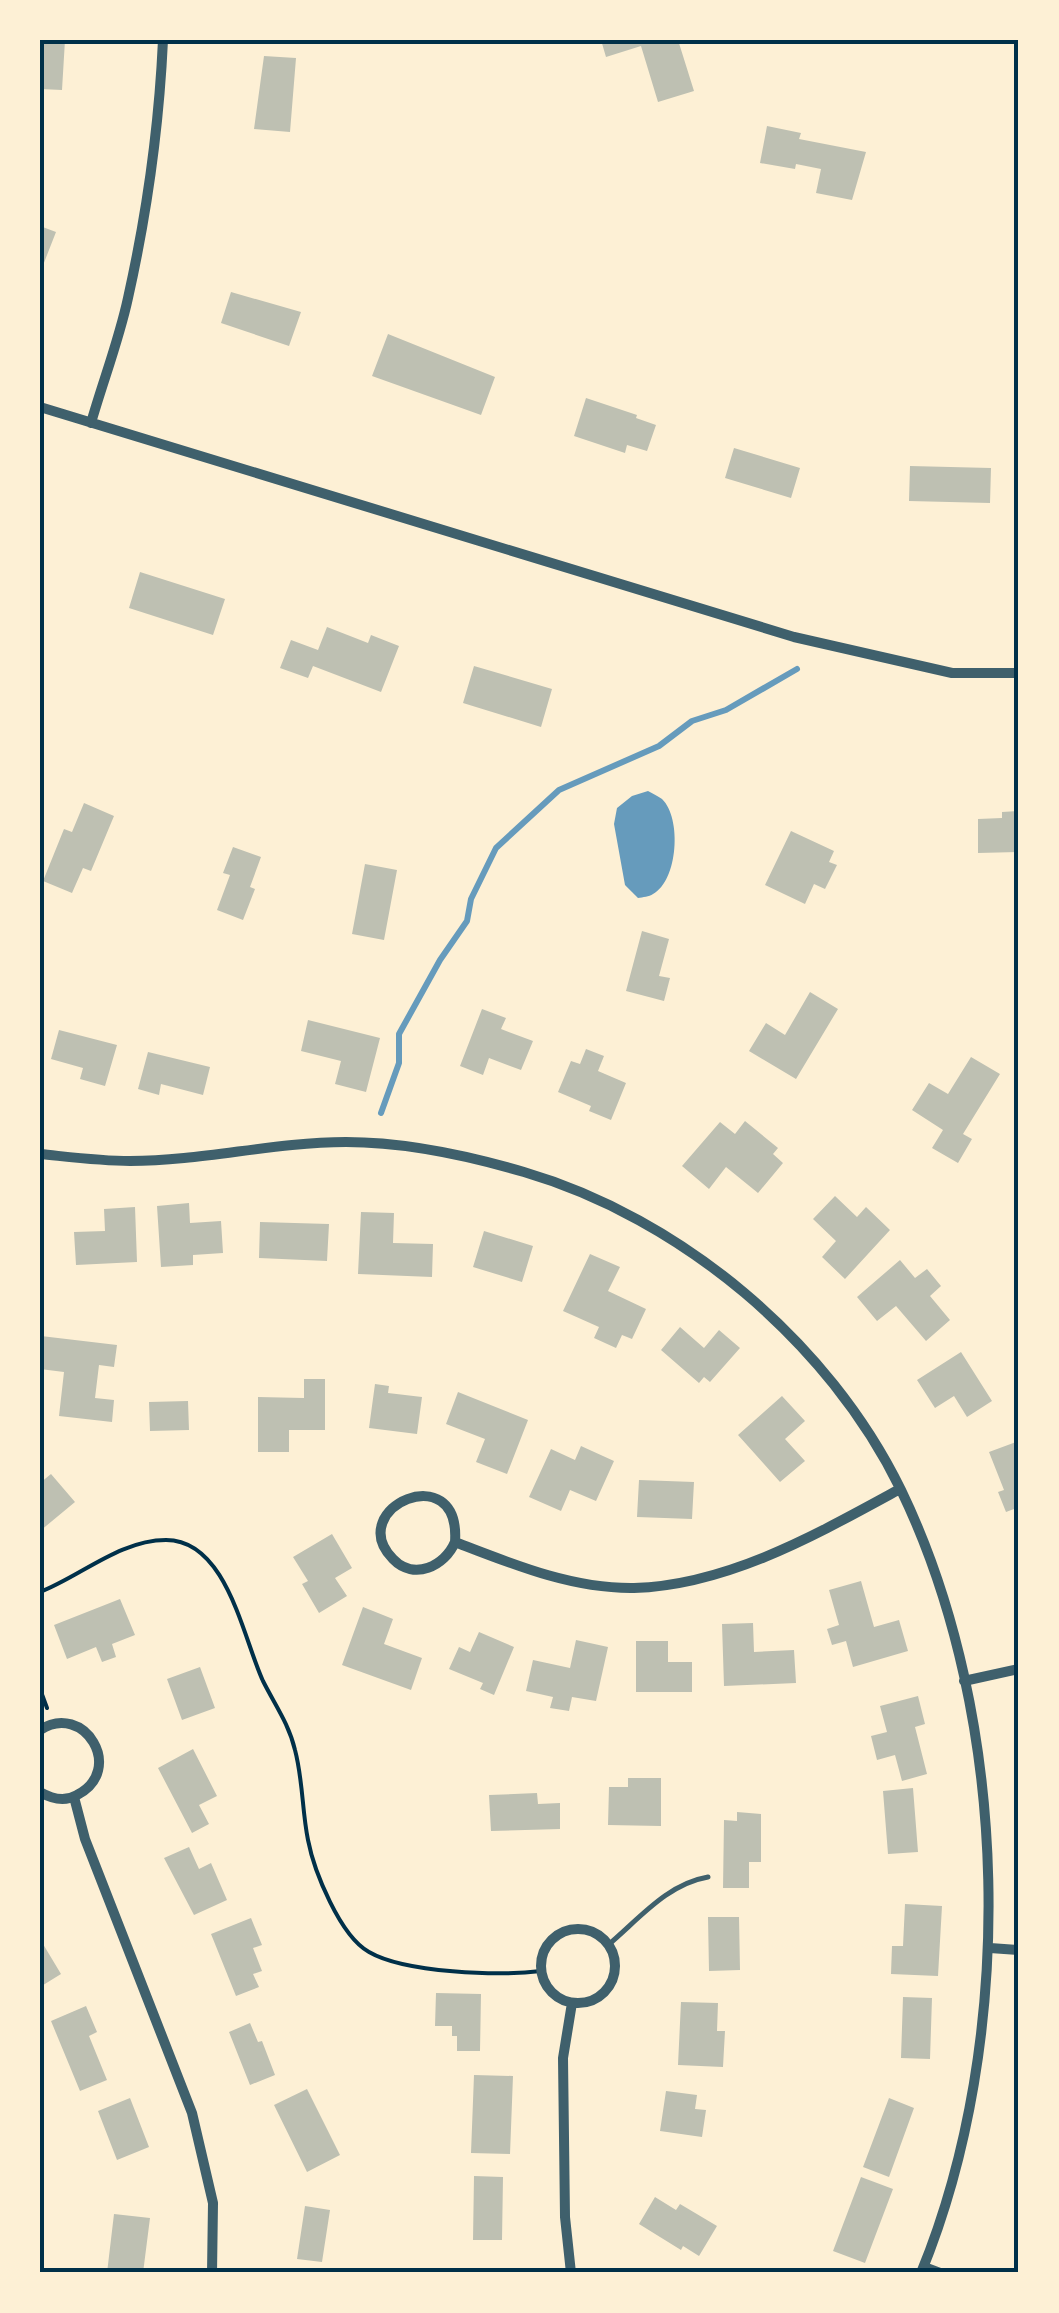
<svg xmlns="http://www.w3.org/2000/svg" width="1059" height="2313" font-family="'PT Sans Narrow',sans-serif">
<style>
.water{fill:#669bbc}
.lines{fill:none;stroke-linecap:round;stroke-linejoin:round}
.stream{stroke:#669bbc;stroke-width:6}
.building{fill:#bec0b2}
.path{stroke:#003049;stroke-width:4}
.service{stroke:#3f606c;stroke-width:5}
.minor{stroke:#3f606c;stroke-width:10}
.neatline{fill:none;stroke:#003049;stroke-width:4}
</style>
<rect width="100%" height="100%" fill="#fdf0d5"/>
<!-- water -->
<path class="water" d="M648,791C653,794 658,796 662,799C682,818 678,881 653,894C649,897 643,897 638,898L625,885L614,824L617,808L632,796Z"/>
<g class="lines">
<!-- stream -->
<path class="stream" d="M381,1113L399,1063V1034L440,960L467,921L471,899L496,848L559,790L659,746L692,721L726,710L797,669"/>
</g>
<!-- building -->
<path class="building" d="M40,40H65L62,90L40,89Z
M601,40H678L694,91L658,102L641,46L606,57Z
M264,56L296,58L290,132L254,129Z
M767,126L801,133L799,139L866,152L852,200L816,193L821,169L796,164L795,169L760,163Z
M40,226L56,232L40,273Z
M231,292L301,312L289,346L221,323Z
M388,334L495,377L481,415L372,376Z
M586,398L637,415L636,418L656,425L647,451L627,445L625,453L574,436Z
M734,448L800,468L791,498L725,478Z
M910,466L991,468L990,503L909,501Z
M140,572L225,599L213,635L129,608Z
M327,627L368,643L371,635L399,646L381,692L313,666L308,678L280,668L291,640L318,650Z
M474,666L552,689L541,727L463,703Z
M84,803L114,816L91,871L83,868L72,893L43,881L64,829L72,832Z
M1019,811V852L978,853V819L1002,818V812Z
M791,831L834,851L829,862L837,865L825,889L814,884L805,904L765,885Z
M233,847L261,857L250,887L255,889L243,920L217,910L230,875L223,873Z
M365,864L397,870L384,940L352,934Z
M642,931L669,939L659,976L670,978L664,1001L626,991Z
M810,992L838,1009L796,1079L749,1051L766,1023L785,1035Z
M482,1009L506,1018L501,1029L533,1041L521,1070L489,1058L483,1075L460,1066Z
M308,1020L380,1038L366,1092L335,1084L341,1061L301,1051Z
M59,1030L117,1045L105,1086L80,1079L83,1068L51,1059Z
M586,1049L604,1056L598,1071L626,1083L611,1120L589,1111L591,1106L558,1092L571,1061L580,1064Z
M148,1052L210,1067L203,1095L161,1084L159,1095L138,1089Z
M971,1057L1000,1074L963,1134L972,1139L958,1163L932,1148L943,1130L912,1110L929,1083L948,1094Z
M745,1121L778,1148L773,1154L783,1163L758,1193L726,1167L709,1189L682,1166L720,1122L735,1134Z
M835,1196L857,1217L866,1207L890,1230L845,1279L822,1257L836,1241L813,1219Z
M189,1203L190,1223L221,1221L223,1253L193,1255V1265L161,1267L157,1206Z
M135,1207L137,1262L76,1265L74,1232L105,1231L104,1209Z
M361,1212L394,1213L393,1243L433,1244L432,1277L358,1274Z
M260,1222L329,1224L327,1261L259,1258Z
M484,1231L533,1246L522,1282L473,1267Z
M590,1254L620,1267L608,1291L646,1309L632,1339L622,1335L616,1348L594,1338L599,1327L563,1311Z
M900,1260L915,1278L927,1269L941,1286L930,1296L950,1320L926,1341L896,1306L877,1321L857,1297Z
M680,1327L704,1348L719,1330L740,1348L710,1382L704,1377L699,1383L661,1350Z
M41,1336L117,1345L114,1367L99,1365L95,1398L114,1400L112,1422L59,1416L64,1372L40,1369Z
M961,1352L992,1401L967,1417L954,1396L935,1408L917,1380Z
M304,1379H325V1430H289V1452H258V1397L304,1398Z
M375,1384L389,1386L388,1393L422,1397L417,1434L369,1428Z
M458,1392L528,1420L507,1474L476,1462L485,1439L446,1424Z
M782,1396L805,1421L785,1439L805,1461L780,1482L738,1435Z
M188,1401L189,1430L150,1431L149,1402Z
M1016,1442L1019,1450V1507L1006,1512L998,1492L1004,1490L989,1452Z
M581,1446L614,1461L596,1501L570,1490L561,1511L529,1497L551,1449L575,1460Z
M51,1474L75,1502L40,1531V1483Z
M639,1480L694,1482L692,1519L637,1517Z
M332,1534L352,1568L335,1578L347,1596L319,1613L302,1584L308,1581L293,1557Z
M861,1581L874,1627L899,1620L908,1651L853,1667L846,1641L832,1645L827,1629L839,1625L829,1590Z
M120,1599L135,1635L112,1644L116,1657L102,1662L96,1647L67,1659L54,1625Z
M363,1607L393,1619L384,1644L422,1658L411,1690L342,1665Z
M753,1623L754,1652L794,1650L796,1683L724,1686L722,1624Z
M479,1632L514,1647L494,1695L480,1689L483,1683L449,1669L459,1647L470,1652Z
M576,1640L608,1647L596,1701L572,1697L569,1711L550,1708L553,1697L526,1691L533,1660L570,1668Z
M636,1641H668V1662H692V1692H636Z
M200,1667L215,1708L182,1720L167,1679Z
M918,1696L925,1724L915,1727L927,1774L902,1781L895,1755L877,1760L871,1736L887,1732L880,1706Z
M193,1749L217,1796L199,1805L209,1824L192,1833L158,1768Z
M628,1778H661V1826L608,1825L609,1787H628Z
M913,1788L918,1852L888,1854L883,1791Z
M537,1793L538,1804L560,1803V1829L491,1831L489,1795Z
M737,1812L761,1814V1862H749V1888H723L724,1820L737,1821Z
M189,1847L199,1869L211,1863L227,1900L194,1915L164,1858Z
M905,1904L942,1906L938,1976L891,1974L892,1946H903Z
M708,1917H739L740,1970L709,1971Z
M251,1918L262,1945L253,1948L262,1971L253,1974L259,1987L236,1996L211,1934Z
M40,1939L61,1974L40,1987Z
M436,1993L481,1994L480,2051H457V2036H452V2026H435Z
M903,1997L932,1998L930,2059L901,2058Z
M681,2002L718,2003L717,2031H725L723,2067L678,2065Z
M86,2006L97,2032L89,2036L107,2080L80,2091L51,2021Z
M250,2023L258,2042L262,2041L275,2075L250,2085L229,2032Z
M474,2075L513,2076L510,2154L471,2153Z
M307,2089L340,2155L307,2172L274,2105Z
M666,2091L697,2095L695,2109L706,2110L702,2137L660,2131Z
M130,2098L149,2147L117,2160L98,2111Z
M889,2098L914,2108L889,2177L863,2167Z
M474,2176L503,2177L502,2240H473Z
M861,2177L893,2189L865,2263L833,2251Z
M655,2197L676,2210L680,2204L717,2226L699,2256L683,2246L681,2250L639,2224Z
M305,2206L330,2210L322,2262L297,2259Z
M114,2214L150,2218L143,2273H107Z"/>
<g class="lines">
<!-- path -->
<path class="path" d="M40,1592C81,1576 120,1540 166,1540C227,1540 243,1638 263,1681C275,1705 289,1724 295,1750C303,1780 302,1811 308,1840C314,1871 340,1936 369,1952C405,1973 499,1976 541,1971
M40,1689L47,1708"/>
<!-- service -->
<path class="service" d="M608,1945C639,1919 667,1884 708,1877"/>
<!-- minor -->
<path class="minor" d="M40,407L794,637L952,673H1019
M91,423C103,381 119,340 128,298C147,213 159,127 163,40
M40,1154C70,1157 100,1161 130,1161C202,1161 274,1142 346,1142C406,1142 466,1155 524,1172C681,1218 829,1342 901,1490C1011,1718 1017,2039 921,2273
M455,1542C461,1456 343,1508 393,1559C414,1581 445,1566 455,1542C512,1564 572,1589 634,1588C729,1585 819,1533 900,1489
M964,1681L1019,1669
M40,1730C84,1701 126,1770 77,1795C65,1802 52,1799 40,1792
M74,1797L85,1839L192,2113L213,2203L212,2273
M541 1966a37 37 0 1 1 74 0a37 37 0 1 1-74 0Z
M990,1948L1019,1950
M924,2267L940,2273
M571,2273L565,2217L563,2058L572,2003"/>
</g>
<!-- border -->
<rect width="1059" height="2313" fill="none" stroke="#fdf0d5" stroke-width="85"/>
<rect x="42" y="42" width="974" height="2228" class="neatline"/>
</svg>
